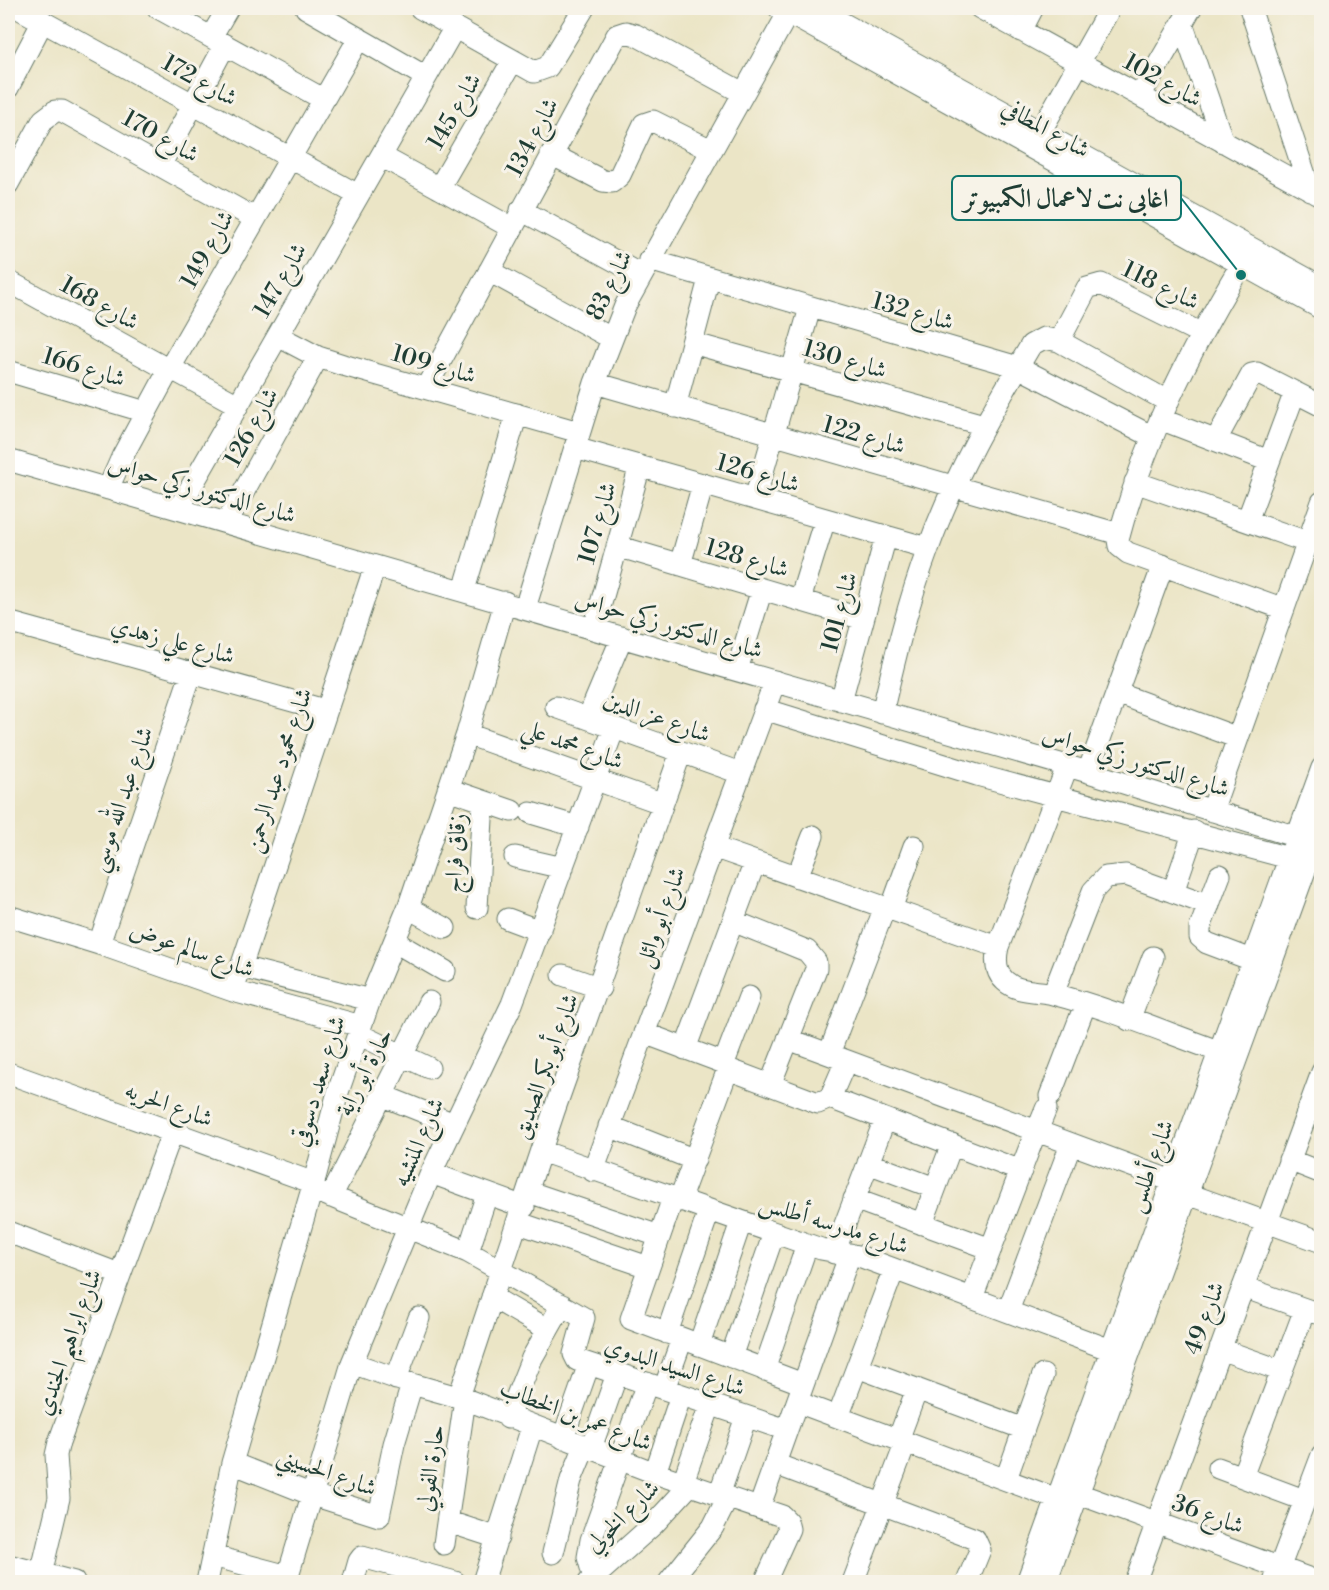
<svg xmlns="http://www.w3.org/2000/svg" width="1329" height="1590" font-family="'Libre Bodoni',Amiri,serif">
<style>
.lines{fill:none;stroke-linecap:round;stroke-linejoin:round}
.minor-casing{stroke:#667867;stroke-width:23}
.minor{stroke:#fff;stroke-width:21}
.labels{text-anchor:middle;stroke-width:6;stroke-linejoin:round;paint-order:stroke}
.street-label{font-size:24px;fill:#1f3d34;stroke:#f7f3e8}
.leader{fill:none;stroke:#0f766e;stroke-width:2}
.callout-dot{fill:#0f766e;stroke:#f7f3e8;stroke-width:2}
.callout{fill:#f7f3e8;stroke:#0f766e;stroke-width:2}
.callout-label{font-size:26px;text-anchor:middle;font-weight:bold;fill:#1f3d34}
</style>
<rect width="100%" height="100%" fill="#f7f3e8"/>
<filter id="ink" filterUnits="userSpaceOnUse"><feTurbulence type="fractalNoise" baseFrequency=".0167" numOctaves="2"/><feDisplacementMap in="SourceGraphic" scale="12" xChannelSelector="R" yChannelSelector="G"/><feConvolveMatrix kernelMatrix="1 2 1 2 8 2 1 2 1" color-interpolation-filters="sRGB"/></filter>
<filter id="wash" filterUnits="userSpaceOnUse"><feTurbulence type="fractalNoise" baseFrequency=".008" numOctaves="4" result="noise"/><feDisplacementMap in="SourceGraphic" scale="24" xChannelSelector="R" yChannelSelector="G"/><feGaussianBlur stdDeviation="1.35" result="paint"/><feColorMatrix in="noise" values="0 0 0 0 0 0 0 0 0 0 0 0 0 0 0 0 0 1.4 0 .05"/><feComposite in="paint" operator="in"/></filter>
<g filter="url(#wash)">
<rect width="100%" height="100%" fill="#ebe5c6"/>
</g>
<g filter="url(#ink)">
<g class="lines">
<!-- minor casing -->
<g class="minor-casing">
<path id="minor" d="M18,8L358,195
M158,8L323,99
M306,8L426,77
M420,8L534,72L548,67L584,8
M779,8L1322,309
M815,8L1322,287
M980,8L1322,196
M1250,8L1310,190
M1182,23L1223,142
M1021,31L1033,8
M211,37L228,8
M8,88L43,21
M1140,96L1191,8
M1034,143L1110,8
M551,154L603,181L612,182L620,175L644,124L653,121L711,150
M381,156L512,228
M161,164L225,45
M8,184L43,120L55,111H62L254,218
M439,188L513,60
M521,210L641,275
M649,260L1018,367L1153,437
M1241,265C1189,352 1144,441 1118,540L1119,546L1128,553L1284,609
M489,271L611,338
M8,281L169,370
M278,336L318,357L343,365L579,432
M1059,341L1087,288L1101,284L1200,333
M692,343L984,425
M170,368L238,405
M8,371L146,412
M595,383L1119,534
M426,388L617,35L626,32L636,35L743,93
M675,407L709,279
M1160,419L1269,461
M1216,440L1252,374L1257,373L1322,406
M575,448L928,548
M8,460L1088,772L1297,837L1315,843L1322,849
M1135,482L1307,542
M108,489L122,457L170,368L359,38
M755,499L810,308
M179,508L455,27
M1247,521L1295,392
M227,522L318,357
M617,546L863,619
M680,565L703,484
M464,590L517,414
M800,600L825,519
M525,608L595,383L625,306L791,8
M8,622L325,710
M594,628L640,466
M737,670L762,589
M1117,693L1238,738
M841,701L886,536
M556,707L740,773
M764,709L977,775L1300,861
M882,713C895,658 908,602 928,549C954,476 992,411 1031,345L1044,338L1059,341L1167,401
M588,718L622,637
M467,734L661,803
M1067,767L998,947C995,960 995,972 1005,981C1018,993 1037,990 1053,994C1112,1009 1174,1036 1232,1056
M1088,772L1163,565
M448,789L512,811
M1212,811L1322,502
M531,813L578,827
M713,847L998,947
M515,857L563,868
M1220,875L1200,928V937L1207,943L1252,960
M797,877L813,836
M1173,892L1194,831
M408,908L445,928
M477,908L483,801
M891,909L914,846
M8,916L99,944L233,991L361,1026
M508,919L540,931
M733,921L807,951L816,962V969L770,1085
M395,942L445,971
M99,944L192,671
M241,967L370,1000
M563,975L600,988
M233,991L375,566
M1053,994L1093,891L1106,877L1126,875L1209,905
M1129,1020L1153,957
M644,1033L724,1063L728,1069L679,1201
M358,1034L429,1068
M788,1039L1172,1181
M685,1049L755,862
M829,1054L885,907
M724,1063L749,997
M728,1069L818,1103L830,1098L846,1061
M8,1073L314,1183
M381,1095L454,1124
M1050,1096L1085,1005
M830,1098L1021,1171
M609,1126L695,1160
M1037,1131L1046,1109
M541,1151L821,1249L859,1256L1111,1350
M1289,1160L1322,1173
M868,1163L935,1188
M593,1171L775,681
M431,1173L524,1207
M312,1189L468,1252L584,1318L574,1354L577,1360L787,1430
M529,1192L659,1236
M1188,1194L1322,1242
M331,1197L429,1002
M673,1198L631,1319L803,1384
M854,1199L991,1249
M519,1223L648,1267
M922,1224L952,1144
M8,1232L119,1274
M468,1252L487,1194
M834,1253L885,1119
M1243,1287L1322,1315
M492,1297L547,1329
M972,1298L1036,1131
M1008,1311L1071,1144
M667,1333L709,1211
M699,1345L741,1222
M1220,1349L1282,1371
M731,1357L774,1233
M352,1363L412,1384L465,1399L655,1473L782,1516L787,1521L789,1529L765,1582
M857,1367L1024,1429
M764,1370L807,1245
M396,1379L419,1318
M664,1389L682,1339
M459,1397L554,1111L681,752
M797,1402L1057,1499
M838,1417L894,1269
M508,1418L532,1358L562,1305
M563,1438L589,1364
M898,1440L917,1389
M591,1448L617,1374
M232,1463L310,1494L379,1516L394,1444L412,1384
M775,1464L975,1539L980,1550L967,1582
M1218,1468L1304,1500
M655,1473L681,1395
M1242,1477L1305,1309
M1006,1479L1043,1375
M683,1482L710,1405
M1079,1494L1319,1582
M719,1495L746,1417
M759,1508L850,1254
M449,1522L498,1538
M444,1544L465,1399
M553,1553L571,1480L585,1446
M213,1556L288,1576
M8,1565L74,1582
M41,1574L59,1498L56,1455L59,1442L172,1133
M594,1578L588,1557L591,1540L647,1383
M207,1582L232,1463L312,1189L338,1092L370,1000L408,908L467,734L505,602
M286,1582L352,1363L431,1173L512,1004L614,728
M353,1582L359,1561L362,1557L455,1582
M483,1582L532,1427
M589,1582L654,1524L690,1485
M669,1582L713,1527L728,1497
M853,1582L906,1442
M1027,1582L1322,768
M1046,1582L1322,824
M1135,1582L1322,1072
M1274,1582L1322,1455"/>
</g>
<!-- minor -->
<use href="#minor" class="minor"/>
</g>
</g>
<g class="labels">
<!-- street labels -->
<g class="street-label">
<text transform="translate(200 80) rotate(29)" y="8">شارع 172</text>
<text transform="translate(1163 80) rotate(29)" y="8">شارع 102</text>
<text transform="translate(454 111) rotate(-60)" y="8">شارع 145</text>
<text transform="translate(1046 128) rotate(29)" y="8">شارع المطافي</text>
<text transform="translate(161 136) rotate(29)" y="8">شارع 170</text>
<text transform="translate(532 137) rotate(-62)" y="8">شارع 134</text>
<text transform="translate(207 249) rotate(-61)" y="8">شارع 149</text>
<text transform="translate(280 280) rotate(-60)" y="8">شارع 147</text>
<text transform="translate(609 285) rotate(-64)" y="8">شارع 83</text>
<text transform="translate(1161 285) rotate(26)" y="8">شارع 118</text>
<text transform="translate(100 303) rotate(29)" y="8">شارع 168</text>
<text transform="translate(913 311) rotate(16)" y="8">شارع 132</text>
<text transform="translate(845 359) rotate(16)" y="8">شارع 130</text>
<text transform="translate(434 364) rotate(16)" y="8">شارع 109</text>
<text transform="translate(84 367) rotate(17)" y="8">شارع 166</text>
<text transform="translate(251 427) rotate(-61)" y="8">شارع 126</text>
<text transform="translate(864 435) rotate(16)" y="8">شارع 122</text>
<text transform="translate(758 473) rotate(16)" y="8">شارع 126</text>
<text transform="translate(202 489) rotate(16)" y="8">شارع الدكتور زكي حواس</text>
<text transform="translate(597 523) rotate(-74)" y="8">شارع 107</text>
<text transform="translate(747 558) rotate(16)" y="8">شارع 128</text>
<text transform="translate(839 612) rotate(-75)" y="8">شارع 101</text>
<text transform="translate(669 624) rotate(16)" y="8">شارع الدكتور زكي حواس</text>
<text transform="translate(173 640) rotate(15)" y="8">شارع علي زهدي</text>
<text transform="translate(657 716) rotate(20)" y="8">شارع عز الدين</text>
<text transform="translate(573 744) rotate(20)" y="8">شارع محمد علي</text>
<text transform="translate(1136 761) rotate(17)" y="8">شارع الدكتور زكي حواس</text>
<text transform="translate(278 770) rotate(-72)" y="8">شارع محمود عبد الرحمن</text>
<text transform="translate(121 799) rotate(-71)" y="8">شارع عبد الله موسي</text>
<text transform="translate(455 853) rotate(-86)" y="8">زقاق فراج</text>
<text transform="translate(660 917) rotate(-70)" y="8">شارع أبو وائل</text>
<text transform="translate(192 949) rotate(19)" y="8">شارع سالم عوض</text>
<text transform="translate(545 1066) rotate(-70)" y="8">شارع أبو بكر الصديق</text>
<text transform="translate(364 1072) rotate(-63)" y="8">حارة أبو راية</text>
<text transform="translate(318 1081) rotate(-73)" y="8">شارع سعد دسوقي</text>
<text transform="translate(169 1104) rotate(20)" y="8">شارع الحريه</text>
<text transform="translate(418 1142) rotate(-66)" y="8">شارع المنشيه</text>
<text transform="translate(1150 1166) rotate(-70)" y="8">شارع أطلس</text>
<text transform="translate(834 1224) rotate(17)" y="8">شارع مدرسه أطلس</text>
<text transform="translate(1204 1318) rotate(-70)" y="8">شارع 49</text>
<text transform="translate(68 1342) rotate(-70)" y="8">شارع ابراهيم الجندي</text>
<text transform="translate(675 1366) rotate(18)" y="8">شارع السيد البدوي</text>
<text transform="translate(576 1415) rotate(21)" y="8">شارع عمر بن الخطاب</text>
<text transform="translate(430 1468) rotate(-82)" y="8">حارة الفولي</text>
<text transform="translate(327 1471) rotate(20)" y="8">شارع الحسيني</text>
<text transform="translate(1208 1514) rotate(20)" y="8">شارع 36</text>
<text transform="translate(622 1516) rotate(-44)" y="8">شارع الخولي</text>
</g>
</g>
<!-- callouts -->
<path class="leader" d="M1241 275L1181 198"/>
<circle class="callout-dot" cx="1241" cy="275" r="6"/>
<rect class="callout" x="952" y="176" width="229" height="44" rx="6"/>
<g class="callout-label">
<text x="1066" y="207">اغابى نت لاعمال الكمبيوتر</text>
</g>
<!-- margin -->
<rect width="1329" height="1590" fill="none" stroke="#f7f3e8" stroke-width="30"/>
</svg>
